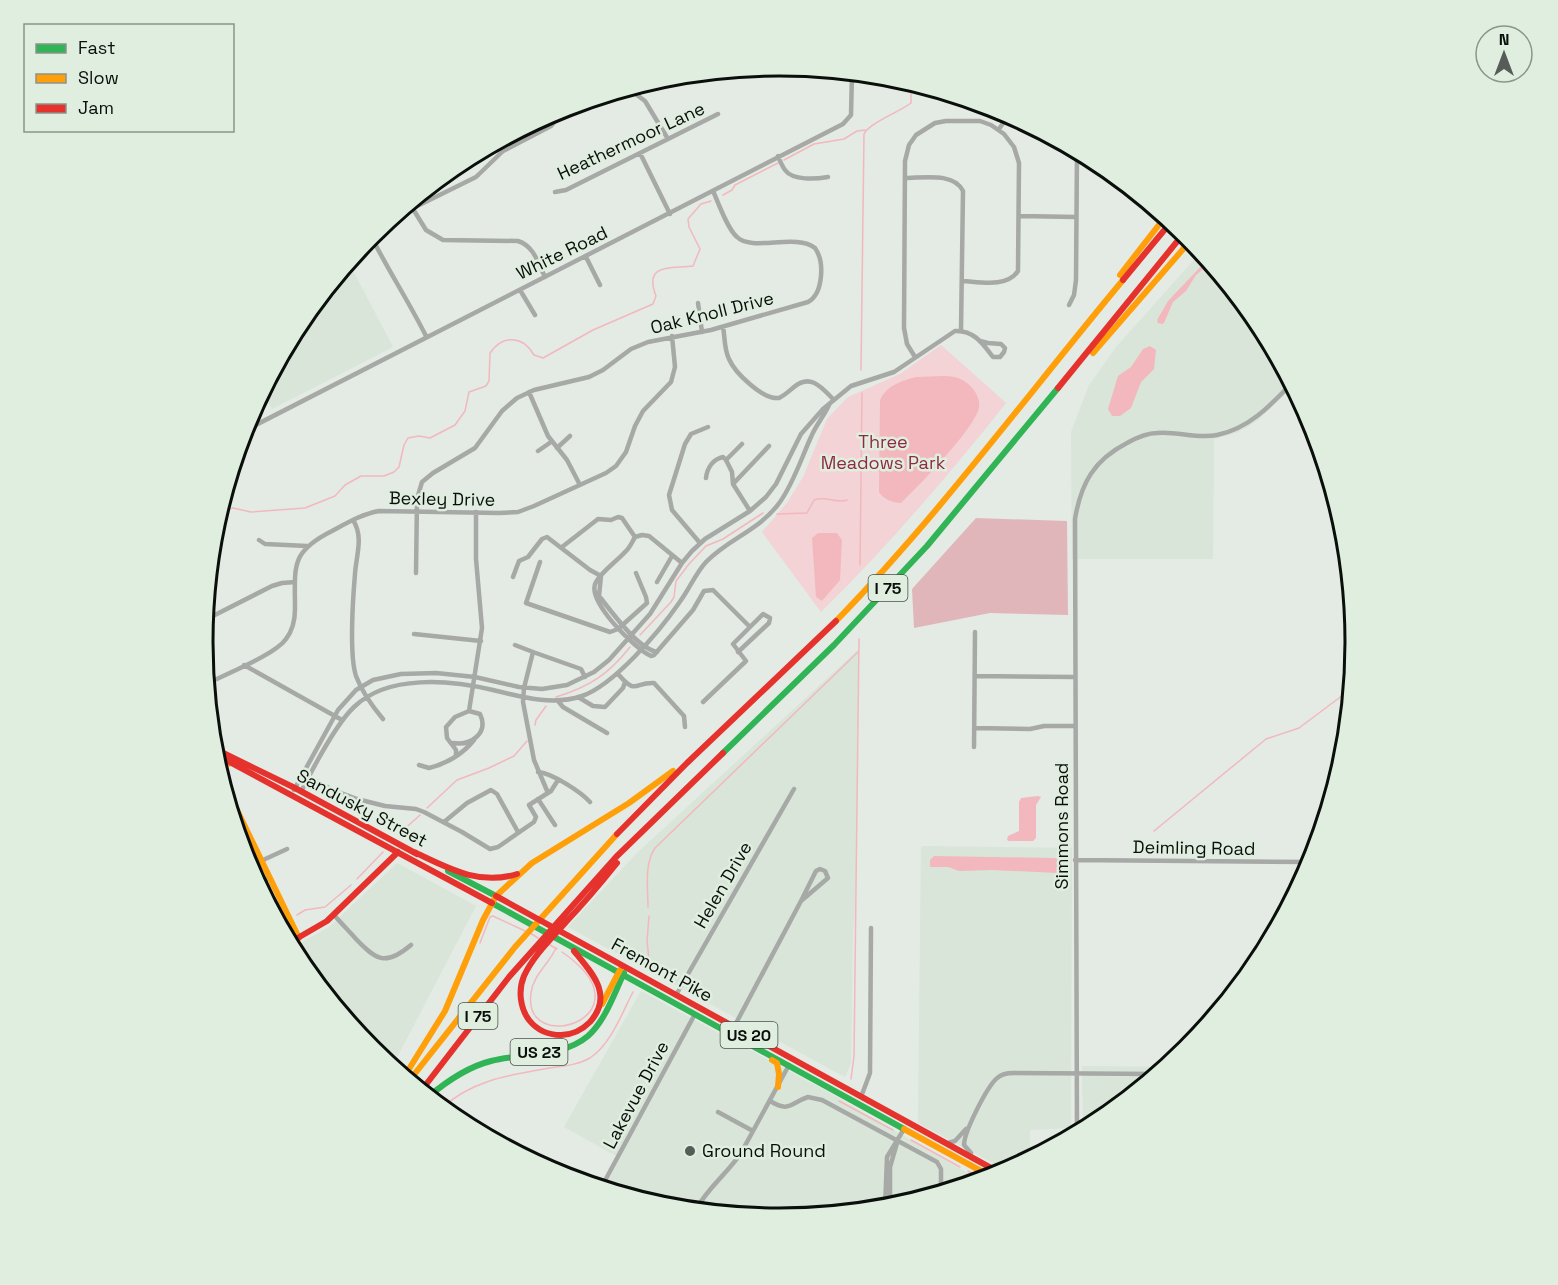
<svg xmlns="http://www.w3.org/2000/svg" width="1558" height="1285" font-family="'Space Grotesk',sans-serif">
<style>
.built{fill:#d8e5d8}
.green{fill:#f3d3d5}
.forest{fill:#e1b6ba}
.water{fill:#f2b8be}
.lines{fill:none;stroke-linecap:round;stroke-linejoin:round}
.stream{stroke:#f2b8be;stroke-width:1.5}
.street{stroke:#a6a9a6;stroke-width:4.5}
.fast{stroke:#30b455;stroke-width:6}
.slow{stroke:#ff9f0a;stroke-width:6}
.jam{stroke:#e5322d;stroke-width:6}
.poi-dot{fill:#565c57;stroke:#e0eee0;stroke-width:2}
.labels{text-anchor:middle;stroke-width:5;stroke-linejoin:round;paint-order:stroke}
.shield{fill:#e0eee0;stroke:#4a524b;stroke-width:1.5}
.shield-label{font-size:16px;font-weight:bold;fill:#0a0f0b}
.street-label{font-size:18px;fill:#0a0f0b;stroke:#e0eee0}
.park-label{font-size:18px;fill:#8e2b42;stroke:#e0eee0}
.poi-label{font-size:18px;fill:#0a0f0b;stroke:#e0eee0;text-anchor:start}
.rim{fill:none;stroke:#0a0f0b;stroke-width:3}
</style>
<rect width="100%" height="100%" fill="#e4eae4"/>
<!-- built -->
<path class="built" d="M1201,252L1259,323L1293,387L1259,419L1248,427L1235,433L1214,439L1213,559H1072L1071,432L1089,385L1117,346Z
M349,263L393,347L272,409L263,391L300,322Z
M859,649L856,875L854,927H853L851,1063L845,1077L568,927L637,853Z
M921,846L1072,848L1071,1128L1030,1130V1159L1008,1171L918,1123Z
M397,863L476,906L392,1067L371,1050L299,963L292,948L329,927Z
M641,991L835,1096L981,1181L891,1208L779,1219L666,1208L604,1189L620,1158L564,1127Z
M1082,1066L1166,1067L1099,1122L1083,1131Z"/>
<!-- green -->
<path class="green" d="M941,345L1006,403C948,476 887,547 821,612L762,532L787,503L803,477L827,419L848,397L900,374Z"/>
<!-- forest -->
<path class="forest" d="M976,518L1067,521L1068,615L990,613L914,628L912,589Z"/>
<!-- water -->
<path class="water" d="M1206,261L1208,265L1196,275L1186,291L1173,302L1164,323L1162,324L1158,323L1157,320L1168,301Z
M1150,346L1156,350L1154,369L1141,382L1131,408L1120,416H1112L1108,409L1118,376L1131,367L1143,349Z
M917,377C929,377 943,375 954,377C967,379 981,394 979,407C977,426 917,488 901,503C893,503 883,499 879,492L880,401C885,386 903,380 917,377Z
M818,533H837L842,540L840,580L822,601L816,597L812,538Z
M1038,796L1041,797L1036,805V838L1033,841H1009L1007,840L1008,836L1019,831V802L1021,798Z
M934,856L1055,858L1058,859V873L992,870L959,871L948,867H930V860Z"/>
<g class="lines">
<!-- stream -->
<path class="stream" d="M784,160L814,144L844,139L857,131L865,130
M723,195L732,190L735,185L778,163
M861,370L864,134C869,123 901,111 911,103V83
M219,512L233,508L251,512L305,508L335,496L345,485L361,476H384L394,472L399,467L404,445L408,438L419,436L430,438L455,425L465,411L469,392L486,386L489,381L490,353C503,334 523,336 534,355L543,358L593,330L653,304L656,296C643,262 672,269 693,266L700,249L689,227L688,219L701,204L711,201
M777,514L807,513L814,500C826,495 835,504 847,500
M860,565L862,393
M640,635L671,602L674,597L676,581L689,564L706,546L723,539L763,513
M556,697C589,687 609,674 630,647
M535,725L536,720L546,706
M427,808L457,780L489,768L514,756L527,741
M1154,831L1266,739L1299,728L1351,689
M400,833L420,815
M357,879L383,852
M648,907C648,888 644,864 655,848L858,652
M297,915L305,910L325,907L351,885
M530,933L538,938
M480,943L490,917L493,916L525,931
M550,945L557,949
M556,948C549,964 533,975 531,993C522,1059 655,1016 562,952
M646,968L649,960L647,941L649,916
M851,1079L854,1056L859,639
M839,1101L893,1130
M442,1108C472,1080 510,1075 550,1068C563,1066 578,1065 590,1058C611,1044 622,1013 633,992
M911,1140L960,1167
M968,1171L984,1180"/>
<!-- street -->
<path class="street" d="M629,89L645,101L668,139
M999,129L1009,115
M507,137L512,146
M640,153L670,214
M778,156C780,161 782,166 785,170C793,181 816,179 828,177
M1077,162H1096
M905,178C923,178 954,172 963,191L961,331
M555,192L566,190L718,114
M413,209L426,230L443,240L518,241C534,246 538,263 545,277
M1020,216L1076,217
M389,220L476,177L503,151L551,126L556,120L558,110
M371,236C388,270 409,302 426,336
M586,257L600,285
M520,290L535,315
M698,303L702,332
M1069,305L1074,295L1076,280L1077,151
M723,327C725,337 724,349 729,359C735,373 763,400 779,398C785,395 789,391 794,387C811,373 822,388 834,400
M915,357L907,344L904,328L905,161L909,145L916,135L935,123L946,121H980L991,125L1004,134L1014,147L1019,163L1018,271C1007,288 980,282 963,281
M1287,389L1301,402
M529,392L548,436L567,460L580,485
M244,431L843,124L851,115L852,73
M557,448L570,436
M538,451L551,442
M726,460L732,472L733,484L750,511
M706,478C707,468 713,459 723,457L726,460L742,444
M733,484L769,446
M353,520C364,537 356,556 355,574C353,597 349,655 356,676C362,692 372,706 383,719
M259,540L265,544L307,546
M700,543L672,510L669,495L685,444L691,434L708,427
M562,547L598,519L611,520L618,517L622,518L635,537
M540,562L526,603L610,632L618,629L647,603L646,597L636,573
M682,563L649,536L642,535L635,537C632,542 630,548 625,552C616,562 602,571 596,582C585,600 635,649 651,656L654,655L693,610L704,591L713,590L750,627L733,644L746,661L703,702
M416,573L417,499L422,482L433,473L475,448L502,411L517,398L534,390L589,377L603,370L631,349L648,342L711,330L808,302C823,294 825,262 815,248C796,233 752,252 737,237C727,228 719,204 713,191
M601,576L599,596C612,612 637,648 657,652
M513,577L519,561L528,557L542,539L547,537L590,570L601,576
M657,582L672,556
M205,620L272,586L282,583L295,582
M414,634L481,641
M515,645L533,652
M738,652L769,623L770,618L763,614L750,627
M244,665L342,720
M618,674C637,696 634,682 654,683L684,716L685,727
M975,676L1075,677
M207,684C225,674 275,655 286,639C293,630 295,621 295,609C295,566 290,552 332,531C347,523 362,514 379,511L499,513L518,512L534,506L606,473L616,466L626,452L635,426L643,411L671,382L675,367L672,336
M578,697L593,706L605,707L623,688L625,682
M558,701L563,707L607,733
M469,711L482,628L476,559V512
M974,728L1030,729L1044,726H1075
M453,743C471,746 489,733 480,714L469,711
M974,747L975,632
M456,756V750L447,738L446,727L455,717L469,711
M419,765L429,768C446,764 463,754 474,740
M538,772C552,773 581,792 590,802
M306,776L333,790L357,799L385,806L416,809L424,812L462,832L490,849L498,847L534,822L536,817L529,805L551,791L558,780
M294,790L338,710L356,690L373,680L401,674L436,673L475,677L519,687L542,689L567,685L594,672L609,660L650,614L682,563L692,551L705,539L750,511L766,497L776,484L801,434L823,409L851,386L894,372L955,331C974,330 983,344 993,357H1000L1004,352L1005,348L1001,344L988,343L980,341
M301,792C313,768 335,725 354,707C388,674 450,680 493,690C522,697 552,706 582,696C614,685 659,632 679,603C689,590 695,574 706,562C729,538 759,531 780,502C794,482 801,459 811,437C816,425 824,416 829,405
M548,793L534,760L523,702L524,688L533,652L581,669L585,677
M538,799L555,825
M444,822L467,803L491,790L497,794L518,832
M1075,860L1312,862
M261,861L287,849
M258,884L270,878
M334,915C341,923 349,931 356,939C377,961 386,966 411,945
M676,995L794,789
M734,1027L801,901L828,878L825,871L820,869L816,871L801,901
M861,1097L870,1073L871,928
M770,1101C790,1113 790,1103 808,1097L822,1100L937,1162L941,1169V1193
M718,1112L753,1131
M1077,1134L1075,519C1081,483 1094,460 1127,443C1136,438 1147,433 1157,433C1177,431 1197,439 1217,435C1248,429 1270,406 1291,384
M948,1143L955,1141L966,1129
M971,1153L964,1145C964,1132 986,1089 996,1079C1001,1074 1006,1073 1014,1073L1158,1074
M601,1188L695,1014
M890,1208V1167L897,1143
M885,1209L887,1157L904,1129
M695,1211C708,1187 727,1174 741,1153L789,1065"/>
<!-- fast -->
<path class="fast" d="M723,753L834,645L927,546L1058,388
M448,871L496,896
M492,903L904,1129
M428,1097C447,1081 467,1067 491,1061C522,1053 562,1058 588,1036C605,1021 614,994 624,973"/>
<!-- slow -->
<path class="slow" d="M1120,275L1165,217
M1093,353L1191,240
M836,621C940,514 1028,394 1123,280
M219,773L222,765L231,763
M220,775L299,938
M602,1004L620,970
M772,1060L777,1063L779,1074L778,1087
M404,1077L445,1011L483,920L496,896L532,863L629,803L673,771
M409,1081L515,947L617,834
M904,1129L992,1177"/>
<!-- jam -->
<path class="jam" d="M1123,280L1171,222
M1058,388L1184,233
M213,748L295,788L417,854
M213,753L492,903
M617,834L687,763L836,621
M414,852C448,868 479,886 517,874
M496,896L1002,1174
M289,943L327,921L398,852
M574,951C592,973 614,995 590,1022C582,1030 572,1035 561,1035C549,1035 537,1030 529,1020C520,1008 518,990 524,976C533,956 551,939 566,922C584,903 601,883 617,863
M421,1091L509,977L616,857L723,753"/>
</g>
<!-- markers -->
<circle class="poi-dot" cx="690" cy="1151" r="6"/>
<g class="labels">
<!-- shield labels -->
<g class="shield">
<rect x="868.5" y="575" width="39" height="26" rx="4.5"/>
<rect x="458.5" y="1003" width="39" height="26" rx="4.5"/>
<rect x="720.5" y="1022" width="57" height="26" rx="4.5"/>
<rect x="510.5" y="1039" width="57" height="26" rx="4.5"/>
</g>
<g class="shield-label">
<text x="888" y="594">I 75</text>
<text x="478" y="1022">I 75</text>
<text x="749" y="1041">US 20</text>
<text x="539" y="1058">US 23</text>
</g>
<!-- street labels -->
<g class="street-label">
<text transform="translate(631 141) rotate(-25)" y="6">Heathermoor Lane</text>
<text transform="translate(562 253) rotate(-26)" y="6">White Road</text>
<text transform="translate(712 313) rotate(-14)" y="6">Oak Knoll Drive</text>
<text transform="translate(442 499) rotate(1)" y="6">Bexley Drive</text>
<text transform="translate(362 808) rotate(28)" y="6">Sandusky Street</text>
<text transform="translate(1062 826) rotate(-90)" y="6">Simmons Road</text>
<text transform="translate(1194 848) rotate(1)" y="6">Deimling Road</text>
<text transform="translate(723 885) rotate(-60)" y="6">Helen Drive</text>
<text transform="translate(662 970) rotate(29)" y="6">Fremont Pike</text>
<text transform="translate(636 1095) rotate(-62)" y="6">Lakevue Drive</text>
</g>
<!-- park labels -->
<g class="park-label">
<text x="883" y="448">Three<tspan x="883" dy="21">Meadows Park</tspan></text>
</g>
<!-- poi labels -->
<g class="poi-label">
<text x="702" y="1157">Ground Round</text>
</g>
</g>
<!-- crop -->
<path d="M0 0H1558V1285H0ZM213 642a566 566 0 1 1 1132 0a566 566 0 1 1-1132 0Z" fill="#e0eee0" fill-rule="evenodd"/>
<path class="rim" d="M213 642a566 566 0 1 1 1132 0a566 566 0 1 1-1132 0Z"/>
<!-- legend -->
<rect x="24" y="24" width="210" height="108" fill="#e0eee0" stroke="#8a958b" stroke-width="1.5"/>
<rect x="36" y="44" width="30" height="9" fill="#30b455" stroke="#8a958b" stroke-width="1.5"/>
<text x="78" y="54" font-size="18" fill="#0a0f0b">Fast</text>
<rect x="36" y="74" width="30" height="9" fill="#ff9f0a" stroke="#8a958b" stroke-width="1.5"/>
<text x="78" y="84" font-size="18" fill="#0a0f0b">Slow</text>
<rect x="36" y="104" width="30" height="9" fill="#e5322d" stroke="#8a958b" stroke-width="1.5"/>
<text x="78" y="114" font-size="18" fill="#0a0f0b">Jam</text>
<!-- north arrow -->
<g transform="translate(1504 54)"><circle r="28" fill="#e0eee0" stroke="#8a958b" stroke-width="1.5"/>
<path d="M0-4.5L10 22L0 15L-10 22Z" fill="#565c57"/>
<text y="-9" font-size="16" font-weight="bold" text-anchor="middle" fill="#0a0f0b">N</text>
</g>
</svg>
